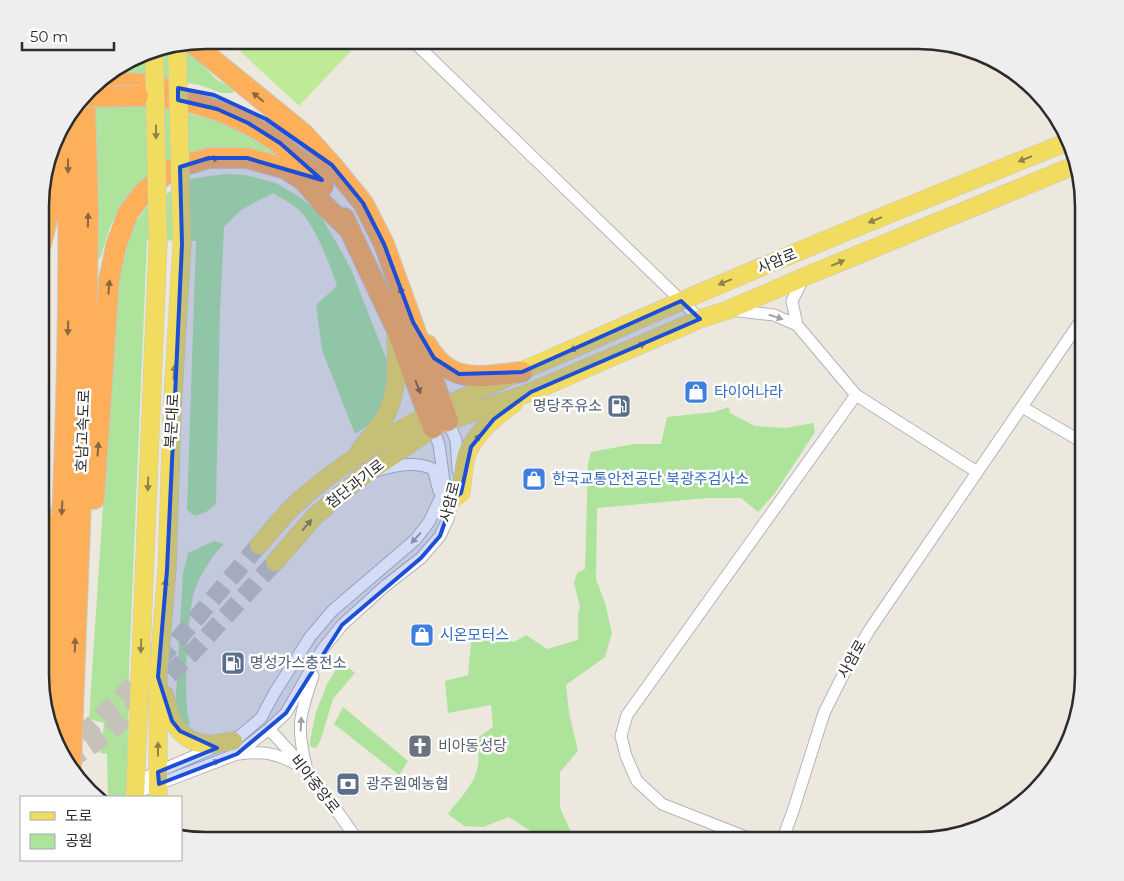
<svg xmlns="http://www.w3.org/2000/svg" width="1124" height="881" font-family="Montserrat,'Noto Sans KR',sans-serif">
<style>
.green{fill:#ade39b}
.pitch{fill:#bfeb97}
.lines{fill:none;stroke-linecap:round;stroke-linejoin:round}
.primary-tunnel{stroke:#c6c2ba;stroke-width:18;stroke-dasharray:18 9;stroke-linecap:butt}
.minor-casing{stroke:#b2b3bf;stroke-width:13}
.primary-casing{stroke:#c8c8c8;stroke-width:19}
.motorway-casing{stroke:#c8c8c8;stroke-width:22}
.minor{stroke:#fff;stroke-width:11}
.primary{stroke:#f1dc60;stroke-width:18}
.motorway{stroke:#feaf59;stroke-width:20}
.primary-bridge-casing{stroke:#c8c8c8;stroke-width:19;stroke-linecap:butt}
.motorway-bridge-casing{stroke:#c8c8c8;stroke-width:22;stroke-linecap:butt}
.primary-bridge{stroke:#f1dc60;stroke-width:18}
.motorway-bridge{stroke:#feaf59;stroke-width:20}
.oneway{fill:#8a6740}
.oneway2{fill:#8e8446}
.oneway3{fill:#a0a0a0}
.marked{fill:#1d4ed8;fill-opacity:0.2;stroke:#1d4ed8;stroke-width:4;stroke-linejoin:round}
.labels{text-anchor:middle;stroke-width:5;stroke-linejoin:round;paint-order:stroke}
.street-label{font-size:15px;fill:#2c2c2c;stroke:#fff}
.shop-label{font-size:15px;fill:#366cbe;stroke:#fff;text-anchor:start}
.service-label{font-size:15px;fill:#4e5e75;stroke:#fff;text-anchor:start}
.worship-label{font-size:15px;fill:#5b616d;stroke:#fff;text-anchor:start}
.rim{fill:none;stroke:#2c2c2c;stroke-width:2.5}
</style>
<rect width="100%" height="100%" fill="#ede8de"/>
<!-- green -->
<path class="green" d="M182,44L216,79L233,89V93H222L199,85L164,79L139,105C177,111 218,117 252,136C263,143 273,151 284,158L255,154L141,182L122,205L110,227L100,259L96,258V81L152,49Z
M226,174L245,175L276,183L301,198L319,213L336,242L351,269L391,371L379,418L355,434L322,350L316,305L337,286C330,264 317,231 302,213C295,205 282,199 273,193L241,210L224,227L220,312L216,504L206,512L195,516L187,510L196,241L147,240L129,670L127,797H108L107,754L100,753L104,723L89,719L118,276L125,243L135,223L146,208L184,182L194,178Z
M729,407L730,413L755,426L785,428L813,423L815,432L775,493L758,512L741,498H708L597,508L596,579L605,603L612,633L605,657L566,685L569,713L578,751L560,772V808L575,841H546L509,817L483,827L464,826L448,814C469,787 485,775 476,739L493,727L491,705L448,713L445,681L468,675L472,634H488L514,642L526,635L547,649L578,640V615L580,607L574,583L577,573L585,569L588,464L591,452L634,444H661L667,417L714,412Z
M214,541L224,544C212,556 199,576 194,593C188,611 182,708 190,723L184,728L175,710L183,573L188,553Z
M341,661L355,673L333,699L321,739L316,748L309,746L316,712L327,684Z
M343,707L408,761L399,775L334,724Z"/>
<!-- pitch -->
<path class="pitch" d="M228,40H339L351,51L299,106Z"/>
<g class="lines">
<!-- primary-tunnel -->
<path class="primary-tunnel" d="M57,748L91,726L175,643L259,545
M67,762L107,735L192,653L275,562"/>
<!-- minor casing -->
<g class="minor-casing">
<path id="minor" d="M412,40L700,319
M730,310L774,315L797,325L792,301L804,277
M797,325L856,395L977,472
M1022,407L1084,443
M448,421L456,440L458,470
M376,471C395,465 415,461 433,469L439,491
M269,729L314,778L358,841
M239,754C264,751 276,753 298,765
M307,770C296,728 299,716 313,676
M135,782L240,736L261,718L275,692L310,637L332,611L415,540L429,522L441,497L444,481L439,445L433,428
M135,793L237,754L269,729L286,713L322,650L342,625L385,586L421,558L440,536L448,519L454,493
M756,841L662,804L637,781L626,756L621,736L627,715L856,395
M782,841L793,811L824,713L845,671L870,629L1084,316"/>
</g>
<!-- primary casing -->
<g class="primary-casing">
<path id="primary" d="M360,450C368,439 380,427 386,415C399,390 396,361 396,334
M453,499L461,493C463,480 463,466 467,454C475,433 496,416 514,403
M259,545C272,530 284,514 299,501C386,422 507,379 613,331C764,264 917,202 1070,141
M275,562L315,516L361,477L433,428L448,421L531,392L700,319L728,310L804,277L1076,165
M165,695C168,717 179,741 205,744C213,745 224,742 233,741
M135,797L158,243
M158,797V677L167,570L172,413L182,244"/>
</g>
<!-- motorway casing -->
<g class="motorway-casing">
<path id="motorway" d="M191,42L304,134L332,165L363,203L384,244L448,421
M96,81L159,85
M138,96C211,98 277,129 323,186
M344,218L396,328L433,428
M41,244L51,204L52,154
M427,345C451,386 481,376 522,372
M94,499L109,280L116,246L128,213L145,191L172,169L209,158H247L286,169L304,181L325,206L350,230
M41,511L43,525L46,588
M53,735C55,655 60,576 63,496C68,370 70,243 67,117
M71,767C77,582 87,397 88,212C88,173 85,134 85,95"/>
</g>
<!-- minor -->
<use href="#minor" class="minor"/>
<!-- primary -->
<use href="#primary" class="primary"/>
<!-- motorway -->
<use href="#motorway" class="motorway"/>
<!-- primary-bridge casing -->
<g class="primary-bridge-casing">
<path id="primary-bridge" d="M177,45L182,244
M154,48L158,243"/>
</g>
<!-- motorway-bridge casing -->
<g class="motorway-bridge-casing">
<path id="motorway-bridge" d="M84,97L138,96"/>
</g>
<!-- primary-bridge -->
<use href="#primary-bridge" class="primary-bridge"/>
<!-- motorway-bridge -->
<use href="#motorway-bridge" class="motorway-bridge"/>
</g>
<!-- one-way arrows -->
<defs><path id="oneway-solid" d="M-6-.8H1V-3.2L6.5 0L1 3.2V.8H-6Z" transform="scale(1.25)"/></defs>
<g class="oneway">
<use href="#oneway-solid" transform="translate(258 97) rotate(-141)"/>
<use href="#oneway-solid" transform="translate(212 159) rotate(-7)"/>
<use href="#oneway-solid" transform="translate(68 166) rotate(89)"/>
<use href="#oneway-solid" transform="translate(88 220) rotate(-89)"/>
<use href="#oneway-solid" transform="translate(109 287) rotate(-85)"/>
<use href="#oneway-solid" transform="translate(402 293) rotate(-111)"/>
<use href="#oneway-solid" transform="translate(68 328) rotate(92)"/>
<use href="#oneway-solid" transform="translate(418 387) rotate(69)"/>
<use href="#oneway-solid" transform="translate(98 449) rotate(-86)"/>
<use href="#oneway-solid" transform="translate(62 508) rotate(93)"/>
<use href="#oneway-solid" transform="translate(75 645) rotate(-88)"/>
</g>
<g class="oneway2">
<use href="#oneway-solid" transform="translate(156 132) rotate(89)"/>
<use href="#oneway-solid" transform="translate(1025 159) rotate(158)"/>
<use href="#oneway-solid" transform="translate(875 220) rotate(158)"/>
<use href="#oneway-solid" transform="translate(838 263) rotate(-23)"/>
<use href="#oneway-solid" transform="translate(725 282) rotate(157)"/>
<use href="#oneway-solid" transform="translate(639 346) rotate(-23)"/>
<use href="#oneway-solid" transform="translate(576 348) rotate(156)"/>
<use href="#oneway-solid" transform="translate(174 372) rotate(-86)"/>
<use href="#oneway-solid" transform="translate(476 440) rotate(-55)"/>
<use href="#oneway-solid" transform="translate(148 484) rotate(92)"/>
<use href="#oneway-solid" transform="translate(307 525) rotate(-49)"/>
<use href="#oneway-solid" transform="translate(165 586) rotate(-85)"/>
<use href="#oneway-solid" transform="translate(141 646) rotate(92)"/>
<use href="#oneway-solid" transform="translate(158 749) rotate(-90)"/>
</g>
<g class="oneway3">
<use href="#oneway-solid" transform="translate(776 317) rotate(17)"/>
<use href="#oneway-solid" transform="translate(416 538) rotate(132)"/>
<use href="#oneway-solid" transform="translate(301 724) rotate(-87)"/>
<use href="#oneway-solid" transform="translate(213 763) rotate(-22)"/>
</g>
<!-- marked area -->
<path class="marked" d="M178,88L214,95L266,119L332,165L363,203L384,244L413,322L434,358L459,374L522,372L681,301L700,319L531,392L494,419L471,447L461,493L453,499L440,536L421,558L342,625L286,713L237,754L159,784L158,772L217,748L180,731L172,721L158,677L167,570L182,244L180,167L209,158H247L322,180L280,143L248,123L217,109L178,100Z"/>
<!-- icons -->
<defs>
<g id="shop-square" transform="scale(1.25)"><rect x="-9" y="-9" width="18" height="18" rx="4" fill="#3f7fe0" stroke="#fff"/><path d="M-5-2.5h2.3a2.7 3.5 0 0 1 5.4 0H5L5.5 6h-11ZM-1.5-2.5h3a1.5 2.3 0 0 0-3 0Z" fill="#fff"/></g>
<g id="fuel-square" transform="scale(1.25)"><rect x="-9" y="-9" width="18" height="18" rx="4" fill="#5c6f8a" stroke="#fff"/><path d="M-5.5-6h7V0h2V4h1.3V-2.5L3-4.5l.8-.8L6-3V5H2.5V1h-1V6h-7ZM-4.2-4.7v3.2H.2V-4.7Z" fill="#fff"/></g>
<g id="church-square" transform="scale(1.25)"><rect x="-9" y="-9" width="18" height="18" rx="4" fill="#6b7280" stroke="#fff"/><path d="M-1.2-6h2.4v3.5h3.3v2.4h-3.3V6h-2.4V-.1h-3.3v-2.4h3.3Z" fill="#fff"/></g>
<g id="bank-square" transform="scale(1.25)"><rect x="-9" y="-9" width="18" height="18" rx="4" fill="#5c6f8a" stroke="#fff"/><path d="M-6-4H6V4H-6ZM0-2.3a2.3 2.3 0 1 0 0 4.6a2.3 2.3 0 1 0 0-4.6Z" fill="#fff"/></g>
</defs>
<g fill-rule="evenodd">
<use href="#shop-square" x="696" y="392"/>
<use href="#fuel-square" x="619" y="406"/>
<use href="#shop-square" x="534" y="479"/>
<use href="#shop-square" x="422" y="635"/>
<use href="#fuel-square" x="233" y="663"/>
<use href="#church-square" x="420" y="746"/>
<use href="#bank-square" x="348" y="784"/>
</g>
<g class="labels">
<!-- street labels -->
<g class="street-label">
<text transform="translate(777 261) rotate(-23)" y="5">사암로</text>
<text transform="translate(172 421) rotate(-87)" y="5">북문대로</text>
<text transform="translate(83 431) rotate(-88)" y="5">호남고속도로</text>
<text transform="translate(355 484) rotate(-38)" y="5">첨단과기로</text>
<text transform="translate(450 502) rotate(-76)" y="5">사암로</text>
<text transform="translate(852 659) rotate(-61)" y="5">사암로</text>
<text transform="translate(315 784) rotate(52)" y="5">비아중앙로</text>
</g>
<!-- shop labels -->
<g class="shop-label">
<text x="714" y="397">타이어나라</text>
<text x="552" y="484">한국교통안전공단 북광주검사소</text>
<text x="440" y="640">시온모터스</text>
</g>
<!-- service labels -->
<g class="service-label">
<text x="602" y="411" text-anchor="end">명당주유소</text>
<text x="250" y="668">명성가스충전소</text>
<text x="366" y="789">광주원예농협</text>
</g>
<!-- worship labels -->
<g class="worship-label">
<text x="438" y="751">비아동성당</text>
</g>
</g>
<!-- crop -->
<path d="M0 0H1124V881H0ZM206 49H918A157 157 0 0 1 1075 206V675A157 157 0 0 1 918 832H206A157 157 0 0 1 49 675V206A157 157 0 0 1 206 49Z" fill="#eee" fill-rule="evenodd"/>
<path class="rim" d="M206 49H918A157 157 0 0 1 1075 206V675A157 157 0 0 1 918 832H206A157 157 0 0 1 49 675V206A157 157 0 0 1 206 49Z"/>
<!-- legend -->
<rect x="20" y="796" width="162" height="65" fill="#ffffff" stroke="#ababab"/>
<rect x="30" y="812" width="25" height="8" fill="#f1dc60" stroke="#ababab"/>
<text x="65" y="821" font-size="15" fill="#2c2c2c">도로</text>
<rect x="30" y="834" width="25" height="15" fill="#ade39b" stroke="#ababab"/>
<text x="65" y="846" font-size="15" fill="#2c2c2c">공원</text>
<!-- scale -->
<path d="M22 42v8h92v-8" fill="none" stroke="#2c2c2c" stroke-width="2.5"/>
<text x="30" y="42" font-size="15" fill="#2c2c2c" stroke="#ffffff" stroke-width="4" paint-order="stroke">50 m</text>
</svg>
